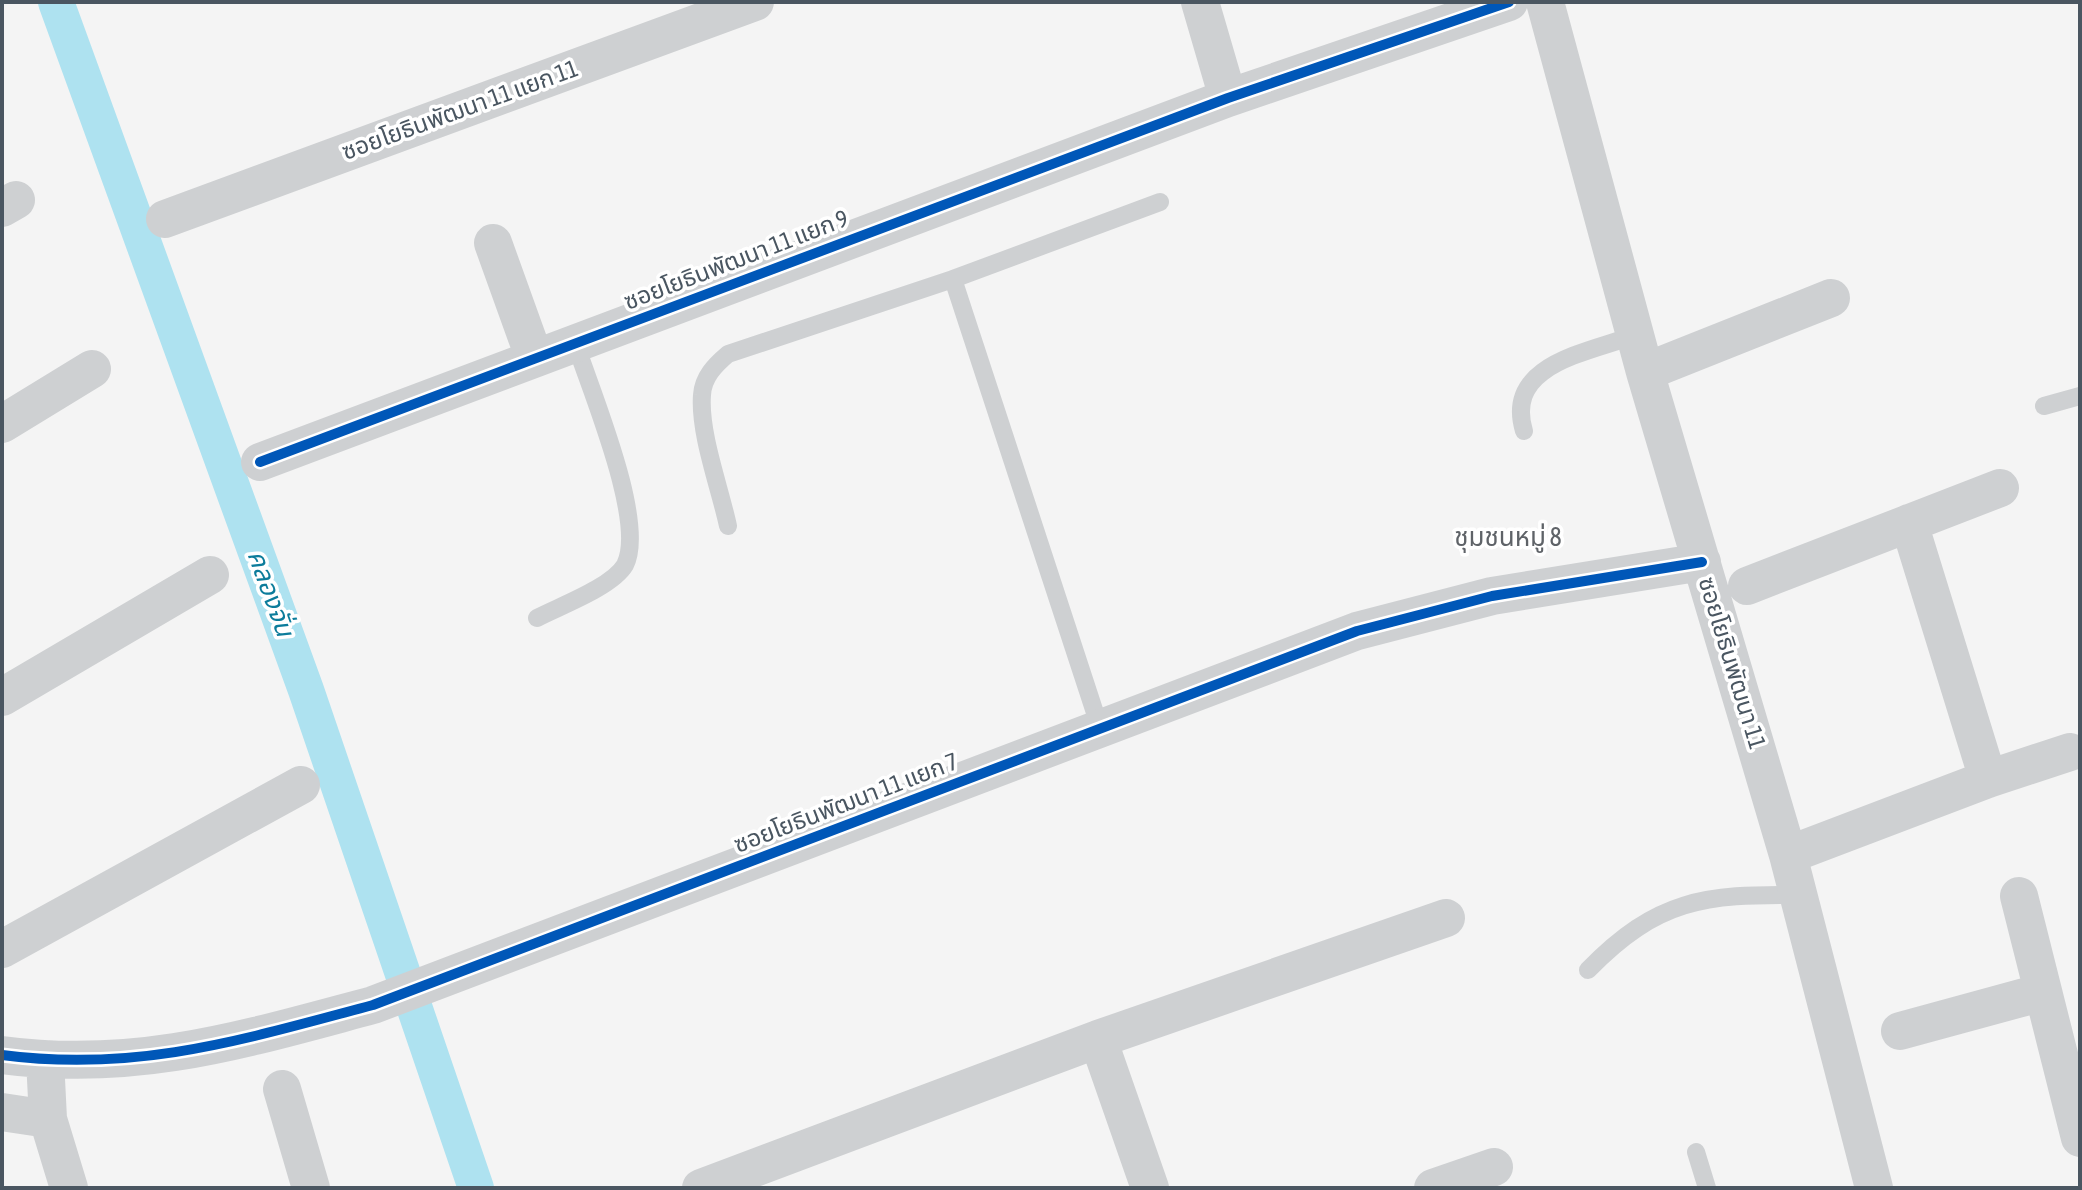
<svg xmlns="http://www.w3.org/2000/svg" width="2082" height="1190" font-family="'Asap Condensed','Noto Sans Thai',sans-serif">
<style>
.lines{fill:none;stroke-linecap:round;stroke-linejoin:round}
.canal{stroke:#aee2f0;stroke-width:36}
.lane{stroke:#ced0d2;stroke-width:18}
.street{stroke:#ced0d2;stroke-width:38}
.cycleway-casing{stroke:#fff;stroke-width:15}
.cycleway{stroke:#0057b8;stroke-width:10}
.labels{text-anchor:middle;stroke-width:7;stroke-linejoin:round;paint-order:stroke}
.street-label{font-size:24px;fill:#4a5661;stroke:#fff}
.neighbourhood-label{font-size:26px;fill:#5f6368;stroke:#fff}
.water-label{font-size:26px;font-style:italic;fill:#0c7c9b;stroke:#fff}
</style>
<rect width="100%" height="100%" fill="#f4f4f4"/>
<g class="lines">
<!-- canal -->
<path class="canal" d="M56,2L306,690L476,1188"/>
<!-- lane -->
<path class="lane" d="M953,279L1160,202
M2044,406L2080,396
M1524,431C1504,364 1587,353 1635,335
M728,526C720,488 699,433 702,395C703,377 715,365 728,354L953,279L1100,728
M537,618C560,606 612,587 625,565C647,522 590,389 575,342
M1588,970C1657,899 1705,894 1799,895
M1696,1152L1707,1188"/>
<!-- street -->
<path class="street" d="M1200,2L1228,98
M1545,2L1645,372L1788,855L1874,1188
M2,208L16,200
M165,219L755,2
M493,243L534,357
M1645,372L1831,298
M2,424L92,369
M260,462L1228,98L1509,2
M1909,523L1988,779
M1747,586L2000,488
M2,697L210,575
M1788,855L1988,779L2070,752
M2019,896L2080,1138
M2,949L301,785
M1900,1031L2043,992
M1098,1039L1150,1188
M2,1055C138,1073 245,1039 373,1005L1357,631L1492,596L1702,562
M45,1059L48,1119L69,1188
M282,1089L311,1188
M2,1112L48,1119
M701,1188L1098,1039L1446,918
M1433,1188L1494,1167"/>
<!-- cycleway casing -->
<g class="cycleway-casing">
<path id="cycleway" d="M260,462L1228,98L1509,2
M2,1055C138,1073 245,1039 373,1005L1357,631L1492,596L1702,562"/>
</g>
<!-- cycleway -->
<use href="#cycleway" class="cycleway"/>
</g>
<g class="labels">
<!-- street labels -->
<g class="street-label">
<text transform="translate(460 110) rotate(-20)" y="8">ซอยโยธินพัฒนา 11 แยก 11</text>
<text transform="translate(736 260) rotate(-21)" y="8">ซอยโยธินพัฒนา 11 แยก 9</text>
<text transform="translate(1732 663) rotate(73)" y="8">ซอยโยธินพัฒนา 11</text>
<text transform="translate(846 803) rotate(-21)" y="8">ซอยโยธินพัฒนา 11 แยก 7</text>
</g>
<!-- neighbourhood labels -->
<g class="neighbourhood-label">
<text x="1508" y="546">ชุมชนหมู่ 8</text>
</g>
<!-- water labels -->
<g class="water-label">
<text transform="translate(271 593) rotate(70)" y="9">คลองจั่น</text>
</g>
</g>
<!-- border -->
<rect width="2082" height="1190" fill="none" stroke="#4a5661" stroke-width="8"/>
</svg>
